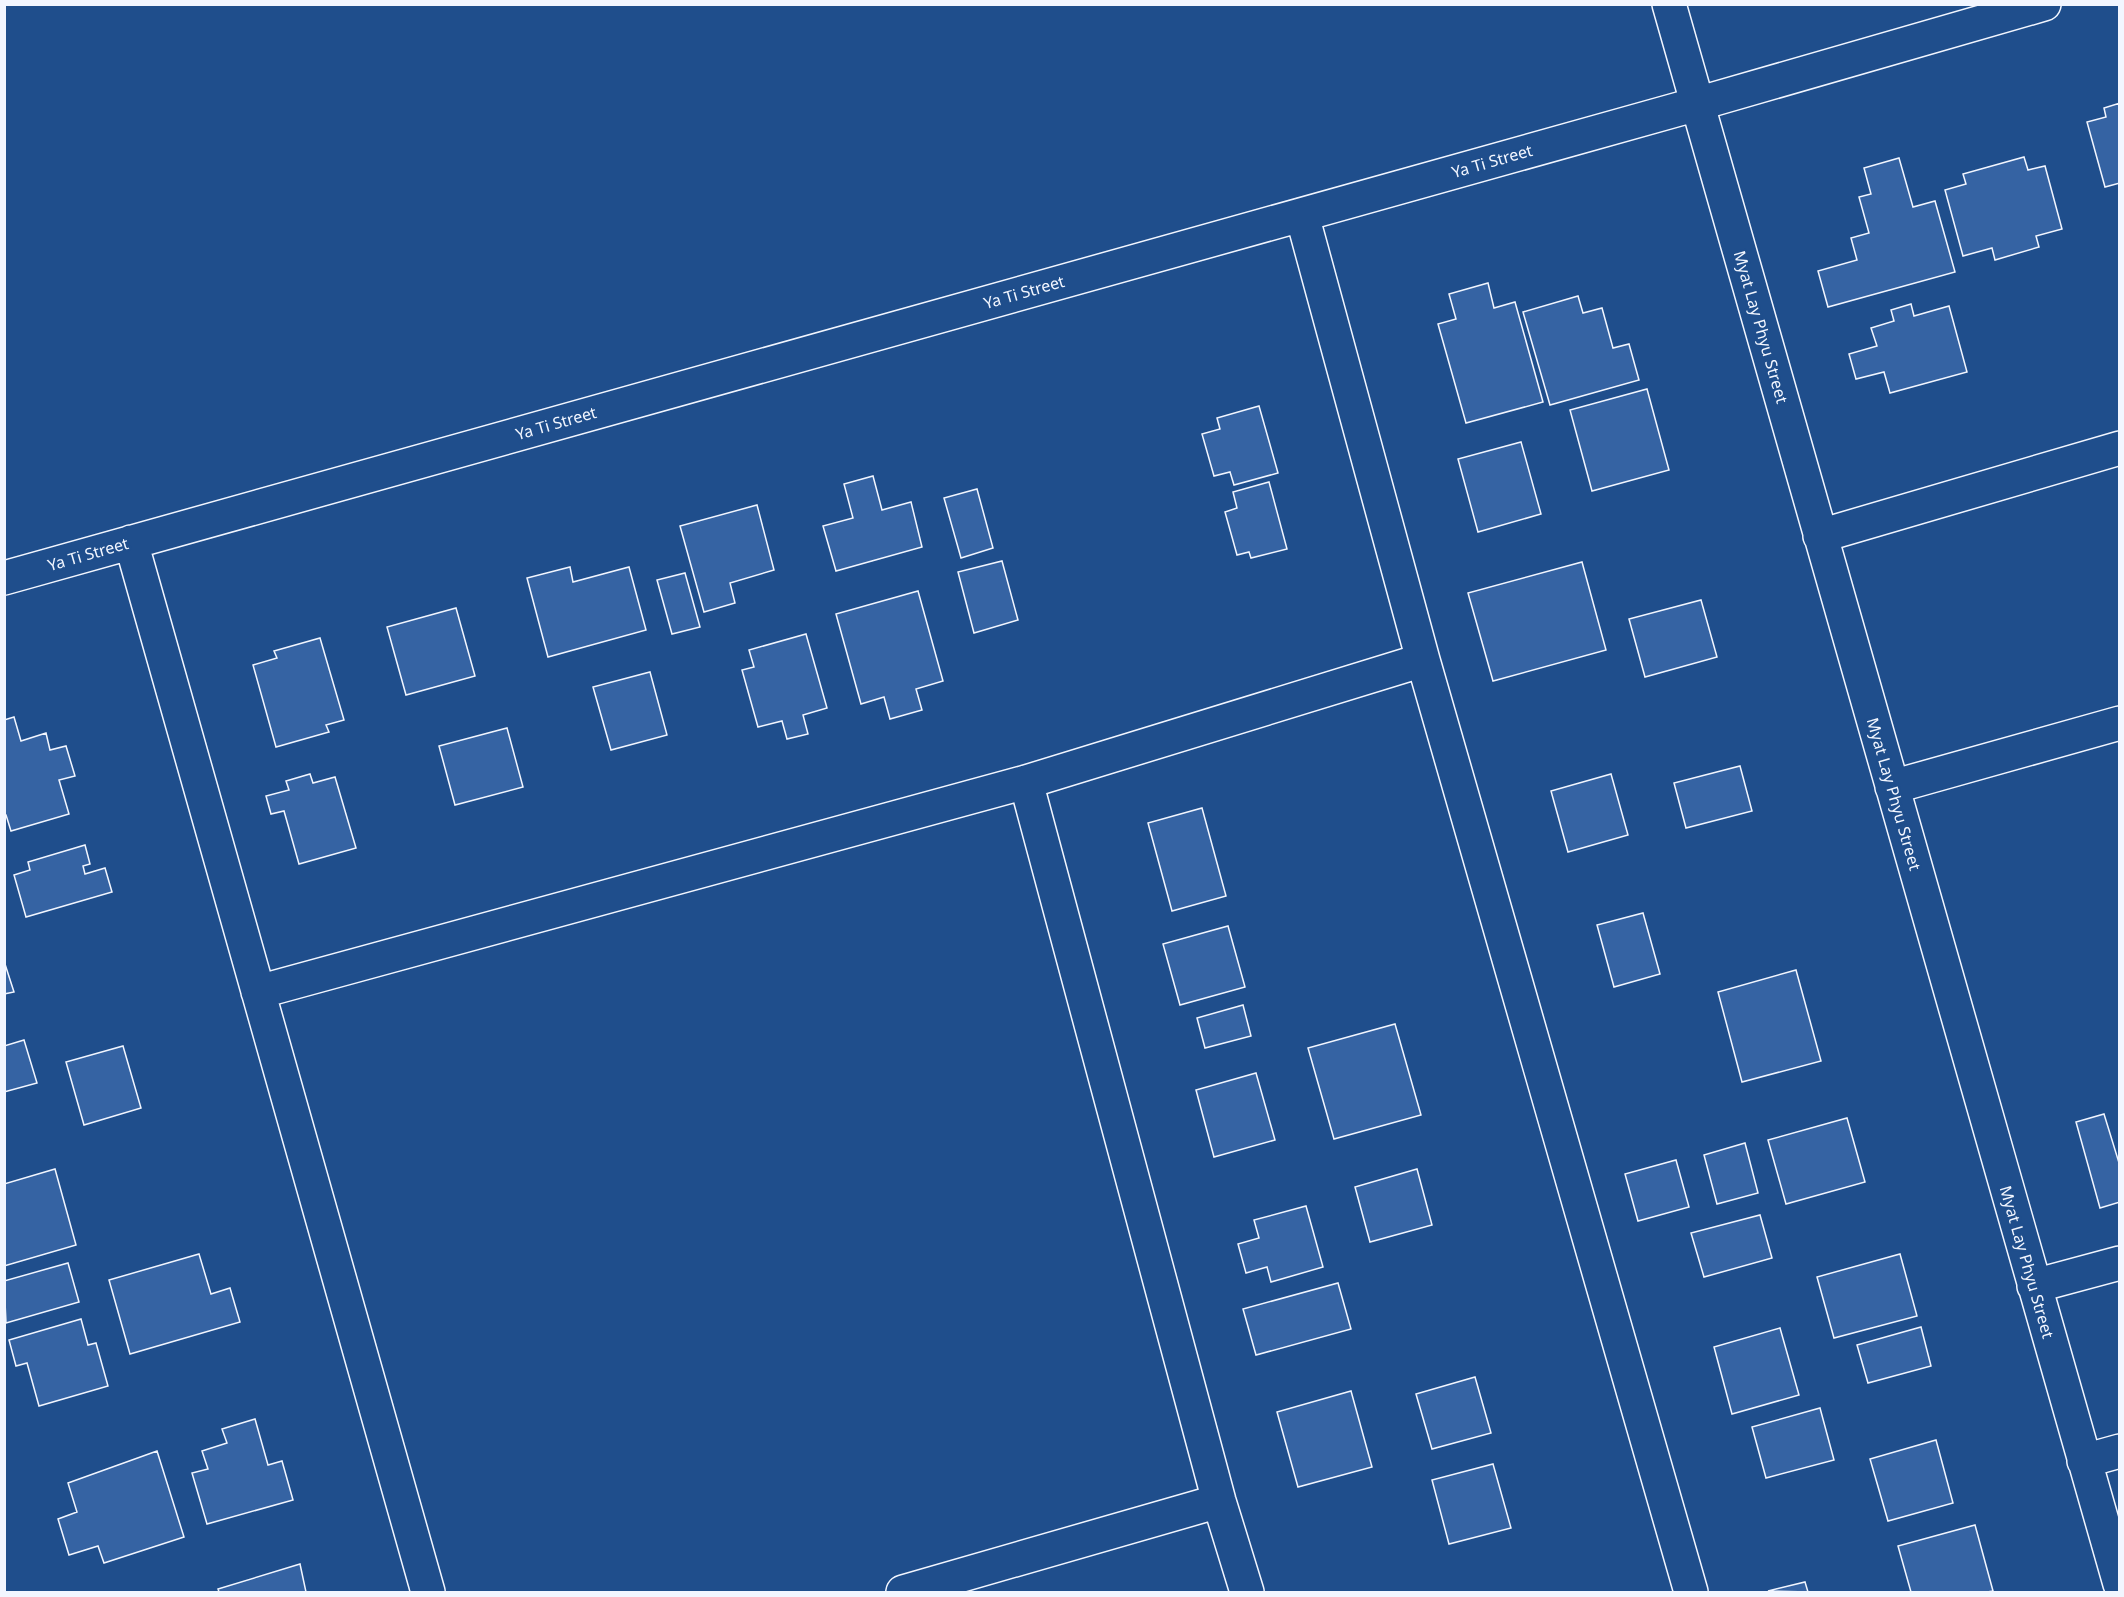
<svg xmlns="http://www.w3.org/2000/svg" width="2124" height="1597" font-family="'Noto Sans',sans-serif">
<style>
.building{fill:#3563a3;stroke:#f2f6ff;stroke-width:1.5}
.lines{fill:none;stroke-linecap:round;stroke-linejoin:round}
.minor-casing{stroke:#f2f6ff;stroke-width:36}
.minor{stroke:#1f4e8c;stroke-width:33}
.labels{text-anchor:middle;stroke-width:4.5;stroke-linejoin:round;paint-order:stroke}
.street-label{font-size:16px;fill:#f2f6ff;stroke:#1f4e8c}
</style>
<rect width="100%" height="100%" fill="#1f4e8c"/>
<!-- building -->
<path class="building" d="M2120,103V183L2105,187L2087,122L2106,117L2104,108Z
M2024,157L2028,170L2045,166L2062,229L2036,236L2039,247L1995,260L1992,248L1963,256L1945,190L1966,184L1963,174Z
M1899,158L1913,207L1935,201L1955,272L1828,307L1818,271L1857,260L1851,238L1869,233L1859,197L1871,194L1864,168Z
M1488,283L1494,308L1515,302L1543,402L1466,423L1438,324L1456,319L1449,294Z
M1578,296L1583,313L1602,308L1613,348L1629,344L1639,380L1550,405L1523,312Z
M1911,304L1914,316L1949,306L1967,372L1890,393L1884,372L1856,379L1849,354L1877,346L1871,328L1894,321L1891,310Z
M1647,389L1669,470L1592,491L1570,410Z
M1259,406L1278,473L1234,485L1230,472L1214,476L1202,434L1220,429L1217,418Z
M1521,442L1541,514L1478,532L1458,459Z
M873,476L882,510L911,502L922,547L836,571L823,526L853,518L844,484Z
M1269,482L1287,549L1251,558L1249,552L1237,555L1225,512L1237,508L1233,492Z
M977,489L993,548L961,558L944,498Z
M757,505L774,570L730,583L735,603L704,612L680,526Z
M1002,561L1018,620L974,633L958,572Z
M1582,562L1606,650L1493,681L1468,593Z
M570,567L573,582L629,567L646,630L548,657L527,578Z
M685,573L700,627L672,634L657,580Z
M918,591L943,681L916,689L922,710L890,719L884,697L861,704L836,614Z
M1701,600L1717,657L1645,677L1629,619Z
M456,608L475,676L406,695L387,627Z
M806,634L827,708L803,715L808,734L787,739L782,721L758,727L742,670L754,667L749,650Z
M320,638L344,720L326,725L329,732L276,747L253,665L277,658L274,651Z
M650,672L667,735L611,750L593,687Z
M14,717L21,741L46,733L50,750L66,746L75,776L59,780L69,814L11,831L6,815H4V720Z
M507,728L523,787L455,805L439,746Z
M1740,766L1752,811L1686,828L1674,783Z
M310,774L313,783L335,777L356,848L299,864L284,811L271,814L266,796L289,790L286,781Z
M1611,774L1628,835L1568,852L1551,791Z
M1202,808L1226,896L1172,911L1148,823Z
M85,845L90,864L83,866L85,874L105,868L112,892L26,917L14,875L30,870L28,862Z
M1643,913L1660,974L1614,987L1597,925Z
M1228,926L1245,987L1180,1005L1163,944Z
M4,961L14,992L4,994Z
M1796,970L1821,1061L1742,1082L1718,992Z
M1243,1005L1251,1036L1205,1048L1197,1018Z
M1395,1024L1421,1115L1334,1139L1308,1048Z
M24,1040L37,1083L4,1092V1046Z
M123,1046L141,1108L84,1125L66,1062Z
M1256,1073L1275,1140L1214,1157L1196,1090Z
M2104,1114L2120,1166V1202L2100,1208L2076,1122Z
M1847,1118L1865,1182L1786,1204L1768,1140Z
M1745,1143L1758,1193L1717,1204L1704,1155Z
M1676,1160L1689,1207L1638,1221L1625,1174Z
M55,1169L76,1245L4,1266V1184Z
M1417,1169L1432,1225L1370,1242L1355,1187Z
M1306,1206L1323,1267L1271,1282L1267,1267L1246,1273L1238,1244L1259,1238L1254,1220Z
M1760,1215L1772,1258L1704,1277L1691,1233Z
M199,1254L211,1294L230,1288L240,1322L130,1354L109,1280Z
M1900,1254L1917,1316L1834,1338L1817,1277Z
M68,1263L79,1302L6,1323L4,1281Z
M1338,1283L1351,1329L1256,1355L1243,1309Z
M81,1319L88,1345L96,1343L108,1386L39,1406L27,1363L16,1366L9,1340Z
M1921,1327L1931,1366L1868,1383L1857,1345Z
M1780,1328L1799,1395L1732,1414L1714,1347Z
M1475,1377L1491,1433L1432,1449L1416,1394Z
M1351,1391L1372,1467L1298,1487L1277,1412Z
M1820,1408L1834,1460L1766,1478L1752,1427Z
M255,1419L268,1465L282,1461L293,1500L207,1524L192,1473L208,1469L202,1451L227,1443L222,1429Z
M1936,1440L1953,1503L1888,1521L1870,1459Z
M157,1451L184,1537L104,1563L98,1546L69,1555L58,1519L77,1512L68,1483Z
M1493,1464L1511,1528L1449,1544L1432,1480Z
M1975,1525L1993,1591L1987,1592H1911L1898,1546Z
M300,1564L306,1592H219L218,1589Z
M1805,1582L1808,1592L1768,1591Z"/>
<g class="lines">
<!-- minor casing -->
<g class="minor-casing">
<path id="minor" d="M1669,4L2120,1584
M1302,215L1423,660L1691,1592
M1820,536L2120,448
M131,542L428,1592
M4,578L1697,104L2044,4
M1026,782L1219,1501L1247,1592
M1892,787L2120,723
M258,992L1026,782L1423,660
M2034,1286L2120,1263
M2084,1461L2120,1451
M903,1592L1219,1501"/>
</g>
<!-- minor -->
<use href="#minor" class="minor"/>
</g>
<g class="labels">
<!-- street labels -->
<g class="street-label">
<text transform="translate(1492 161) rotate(-16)" y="6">Ya Ti Street</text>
<text transform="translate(1024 292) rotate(-16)" y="6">Ya Ti Street</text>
<text transform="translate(1761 327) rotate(74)" y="6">Myat Lay Phyu Street</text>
<text transform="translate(556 423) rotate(-16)" y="6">Ya Ti Street</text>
<text transform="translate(88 554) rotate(-16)" y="6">Ya Ti Street</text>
<text transform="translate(1894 794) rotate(74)" y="6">Myat Lay Phyu Street</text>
<text transform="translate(2027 1262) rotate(74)" y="6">Myat Lay Phyu Street</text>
</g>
</g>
<!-- border -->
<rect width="2124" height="1597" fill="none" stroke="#f2f6ff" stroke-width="12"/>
</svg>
